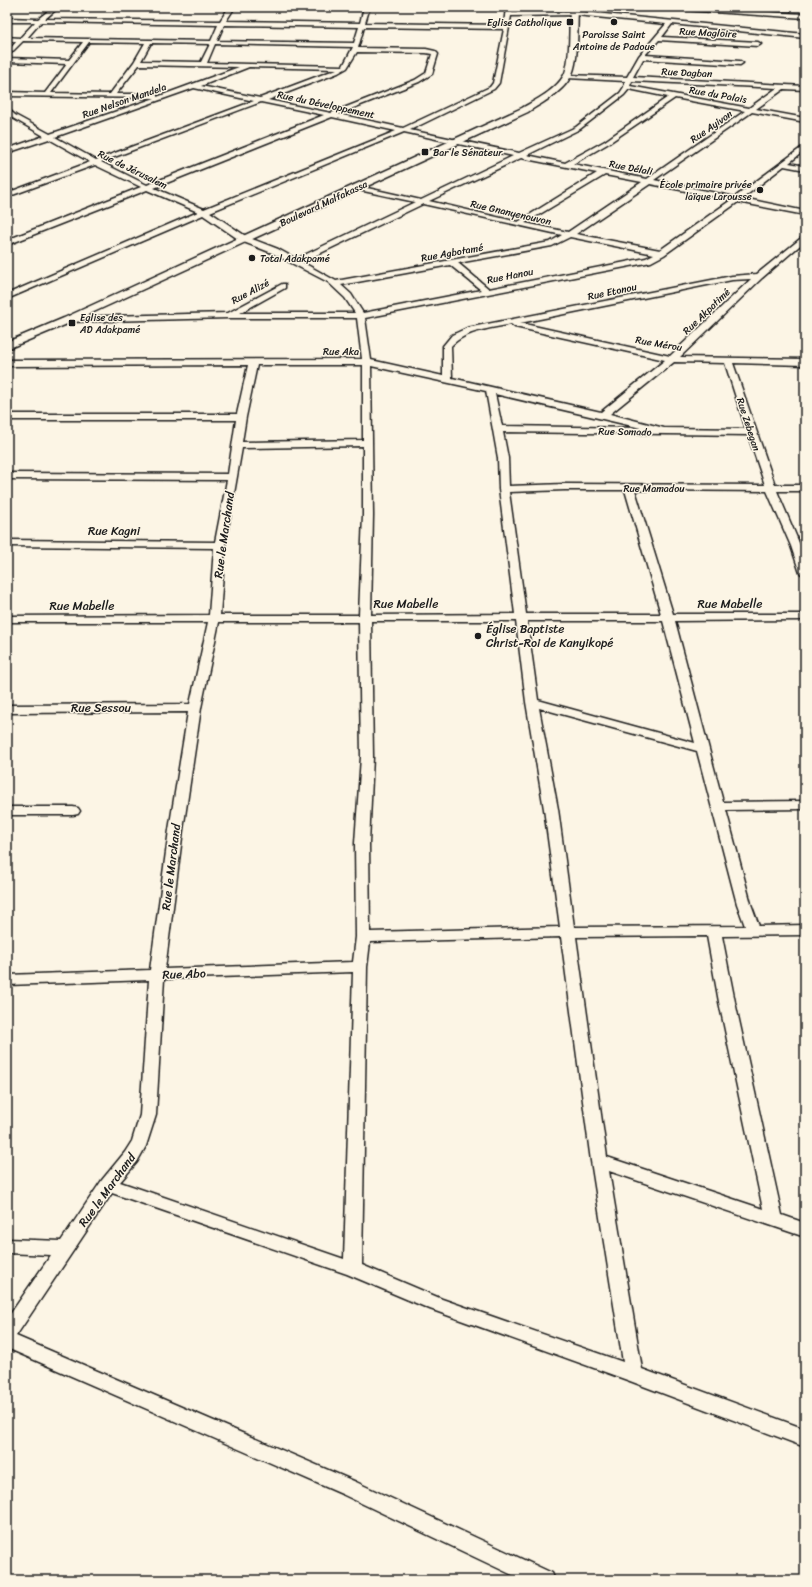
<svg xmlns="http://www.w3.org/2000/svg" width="812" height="1587" font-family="Sriracha,sans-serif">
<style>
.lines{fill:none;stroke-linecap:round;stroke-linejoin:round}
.minor-casing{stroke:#1c1c1c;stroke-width:3}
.tertiary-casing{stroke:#1c1c1c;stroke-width:3}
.minor{fill:#fcf5e5;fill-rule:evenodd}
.tertiary{fill:#fcf5e5;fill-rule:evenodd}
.poi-dot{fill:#1c1c1c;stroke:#fcf5e5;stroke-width:1.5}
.labels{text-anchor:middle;stroke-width:3;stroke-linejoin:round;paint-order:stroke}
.far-poi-label{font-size:10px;fill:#1c1c1c;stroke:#fcf5e5;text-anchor:start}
.far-street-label{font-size:10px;fill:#1c1c1c;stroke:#fcf5e5}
.street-label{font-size:12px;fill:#1c1c1c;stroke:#fcf5e5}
.poi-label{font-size:12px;fill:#1c1c1c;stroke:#fcf5e5;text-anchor:start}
</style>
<rect width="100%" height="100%" fill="#fcf5e5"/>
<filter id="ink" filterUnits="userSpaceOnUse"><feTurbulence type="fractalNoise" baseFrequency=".025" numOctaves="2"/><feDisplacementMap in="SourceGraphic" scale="8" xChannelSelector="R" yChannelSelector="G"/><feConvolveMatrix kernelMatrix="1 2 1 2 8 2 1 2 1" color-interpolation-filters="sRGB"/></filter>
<g filter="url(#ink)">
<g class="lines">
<!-- minor casing -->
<g class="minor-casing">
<path id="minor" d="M53,7H59L45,19L220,21L229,7H235L226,21L360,23L364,7H370L365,23L504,25L506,7H512L511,12L574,11L805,34V38L672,24L662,37L758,42L761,44L758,46L659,40L645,55L740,61L743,63L740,65L643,59L633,77L805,86V90L784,89L756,109L805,118V122L752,112L654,180L735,197L805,145V150L789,163L805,166V170L784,166L743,198L805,211V215L738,202L664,255L651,262L365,318L371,360L443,376V346L452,335L467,328L732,276L757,274L805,235V241L762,278L680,357L805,359V365L733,363L775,485H805V491H777L805,557V576L800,573L791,546L767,491L635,490L673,614H805V620L675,621L723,802L805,801V809L726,810L751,904L759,926L805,925V935L722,936L735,1002L782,1215L805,1223V1237L609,1171L642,1369L805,1429V1447L630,1381L430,1309L347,1274L112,1193L16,1336L356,1482L552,1573L555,1580H523L342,1494L7,1348V1319L51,1255L7,1253V1239L61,1241L102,1180L125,1152L132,1141L140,1115L149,980L7,985V975L150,970L169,830L188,712L7,713V705L190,704L208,622H7V616L209,615L214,548L7,546V540L215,542L227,480L7,479V473L228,474L236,420H7V414H237L248,365L7,366V360L362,359L357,318H229L65,322L64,320L68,317L228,313L282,284H285V288L240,313H355L345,298L328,282L272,253L241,241L203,215L7,299V294L198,212L147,190L7,245V240L141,187L95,165L7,197V193L90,162L49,139L7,153V149L44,136L11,117L7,114V108L15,115L50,134L155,98L7,96V92L45,93L67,64L7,62V58L69,60L83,42L23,41L7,57V52L17,41H7V37L20,38L35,22H7V18L38,19ZM576,15L666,24L639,56L627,77L565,75L564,76L567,78L625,81L624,87L620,93L576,127L519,153L410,130L494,89L499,83L511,16ZM41,22L218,25L211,41L27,38ZM224,25L359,27L354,43L217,41ZM364,27L504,29L493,83L490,87L403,128L338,114L419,82L432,74L438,54L435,51L426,49L358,48ZM89,42L145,43L134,62L110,94L51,93ZM151,43L210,44L201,62L141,61ZM215,44L353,47L343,66L207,63ZM357,52L426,53L432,54L426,73L415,80L331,113L268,100L338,73L347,68ZM139,65L239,67L157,97V95L155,94H116ZM249,67L337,69L260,98L201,86ZM632,81L777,88L749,108L630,86ZM194,88L254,101L96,160L55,137ZM629,89L668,97L605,141L565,163L527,155L580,129L624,95ZM675,98L745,111L647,179L573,164L609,143ZM261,102L324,115L147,185L101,162ZM332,117L396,131L204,209L154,188ZM404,132L513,156L421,200L354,185V189L415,202L296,259L278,249L247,237L210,212ZM521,158L597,173L518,222L429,201ZM605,175L642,182L568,232L525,223ZM650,184L731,200L660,250L576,234ZM423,204L562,235L550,242L336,281L302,262ZM570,237L654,254L646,258L489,289L458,263L552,246ZM450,265L481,290L363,313L351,294L341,285ZM751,279L670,356L520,323L732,280ZM511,324L515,327L665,360L601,412L452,378L451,346C466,330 490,329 511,324ZM674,362L725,363L746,429L664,428L610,414ZM257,365H363V440L242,442L246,417ZM371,366L486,391L498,458L499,489L515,614L371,615L373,515ZM495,394L641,428L502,426ZM503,432L748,435L765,485L565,484L509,486L508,458ZM363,446V515L359,615H220L225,545L242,448ZM565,490H625L661,614H526L509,492ZM371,621H516L526,702L544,809L560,927L370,932L369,843L373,757ZM527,621H663L695,743L538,700ZM219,622H359L361,757L355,843L356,937L353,962L165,969L183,830L201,708ZM539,708L697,751L737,904L745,926L574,927L558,809ZM707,936L719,1002L763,1209L607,1157L576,937ZM561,937L591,1161L623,1362L442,1299L362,1265L367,967L370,942ZM353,972L344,1259L120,1182L137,1162L146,1146L156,1115L164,979Z
M685,7L805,14V18L683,10L682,9Z
M7,807H73L78,808L80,811L78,814L73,815H7Z"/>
</g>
<!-- tertiary casing -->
<g class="tertiary-casing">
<path id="tertiary" d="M570,7H578C577,24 579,59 572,74C564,92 543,102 528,112L72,322L7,349V342L64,318L522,108C536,100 556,90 564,75C571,62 569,24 570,7Z"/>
</g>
<!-- minor -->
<use href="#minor" class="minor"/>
<!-- tertiary -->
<use href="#tertiary" class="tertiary"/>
</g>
</g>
<!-- markers -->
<g class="poi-dot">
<rect x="566" y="18" width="8" height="8" rx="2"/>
<circle cx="614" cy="22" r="4"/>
<rect x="421" y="148" width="8" height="8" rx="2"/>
<circle cx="760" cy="190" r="4"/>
<circle cx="252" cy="258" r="4"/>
<rect x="68" y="319" width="8" height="8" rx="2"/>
<circle cx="478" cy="636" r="4"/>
</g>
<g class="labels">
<!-- far-poi labels -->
<g class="far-poi-label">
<text x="562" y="26" text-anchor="end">Eglise Catholique</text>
<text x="614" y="38" text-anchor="middle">Paroisse Saint<tspan x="614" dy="12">Antoine de Padoue</tspan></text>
<text x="433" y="156">Bar le Sénateur</text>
<text x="752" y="188" text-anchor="end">École primaire privée<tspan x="752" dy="12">laïque Larousse</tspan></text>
<text x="260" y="262">Total Adakpamé</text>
<text x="80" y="321">Eglise des<tspan x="80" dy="12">AD Adakpamé</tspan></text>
</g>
<!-- far-street labels -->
<g class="far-street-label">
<text transform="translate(708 32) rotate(3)" y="4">Rue Magloire</text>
<text transform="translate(687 72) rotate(3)" y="4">Rue Dagban</text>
<text transform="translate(718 94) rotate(10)" y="4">Rue du Palais</text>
<text transform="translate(124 100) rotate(-19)" y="4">Rue Nelson Mandela</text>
<text transform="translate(326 104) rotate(12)" y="4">Rue du Développement</text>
<text transform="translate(711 126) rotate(-35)" y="4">Rue Ayivon</text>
<text transform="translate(631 167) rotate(11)" y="4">Rue Délali</text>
<text transform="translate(133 169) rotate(26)" y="4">Rue de Jérusalem</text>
<text transform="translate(323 203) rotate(-25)" y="4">Boulevard Malfakassa</text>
<text transform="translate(511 212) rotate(13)" y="4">Rue Gnanyenouvon</text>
<text transform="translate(452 252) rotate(-10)" y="4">Rue Agbotamé</text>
<text transform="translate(510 275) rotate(-11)" y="4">Rue Hanou</text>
<text transform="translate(250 291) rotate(-28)" y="4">Rue Alizé</text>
<text transform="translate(612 291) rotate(-12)" y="4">Rue Etonou</text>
<text transform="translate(706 311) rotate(-44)" y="4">Rue Akpatimé</text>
<text transform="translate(659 343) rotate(10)" y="4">Rue Mérou</text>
<text x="341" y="355">Rue Aka</text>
<text transform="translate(749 424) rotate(72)" y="4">Rue Zebegan</text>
<text transform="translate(625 431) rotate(1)" y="4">Rue Somado</text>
<text x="654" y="492">Rue Mamadou</text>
</g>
<!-- street labels -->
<g class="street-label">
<text x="114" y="535">Rue Kagni</text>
<text transform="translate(224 535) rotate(-82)" y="4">Rue le Marchand</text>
<text x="406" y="608">Rue Mabelle</text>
<text x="730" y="608">Rue Mabelle</text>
<text x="82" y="610">Rue Mabelle</text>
<text x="101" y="712">Rue Sessou</text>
<text transform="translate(171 867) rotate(-83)" y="4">Rue le Marchand</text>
<text transform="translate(184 974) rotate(-2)" y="4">Rue Abo</text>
<text transform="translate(107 1190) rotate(-54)" y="4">Rue le Marchand</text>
</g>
<!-- poi labels -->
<g class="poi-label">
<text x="486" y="633">Église Baptiste<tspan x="486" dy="14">Christ-Roi de Kanyikopé</tspan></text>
</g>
</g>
<!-- margin -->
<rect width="812" height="1587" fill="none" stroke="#fcf5e5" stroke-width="24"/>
<rect x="12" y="12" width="788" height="1563" fill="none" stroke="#1c1c1c" stroke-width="1.5" filter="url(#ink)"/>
</svg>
